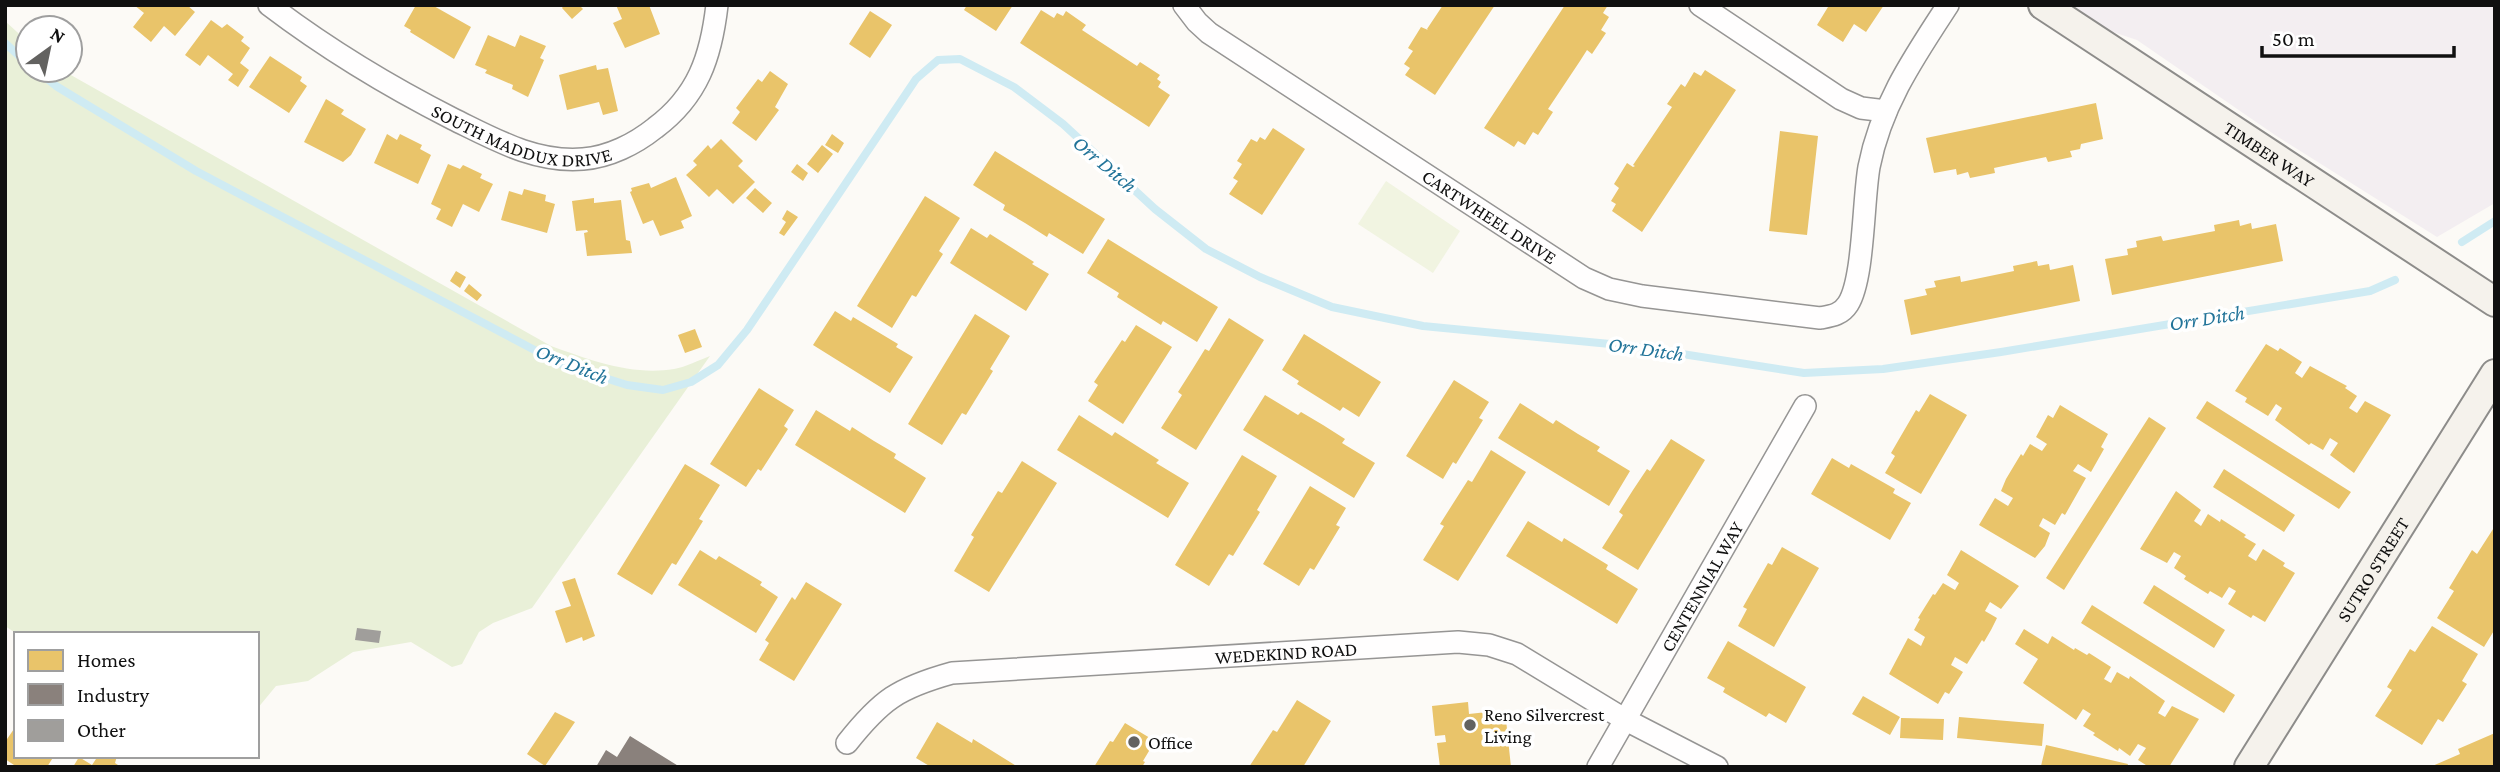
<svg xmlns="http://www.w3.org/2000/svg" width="2500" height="772" font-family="'Crimson Pro',serif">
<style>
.industrial{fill:#f3eef1}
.green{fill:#e9f0d8}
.pitch{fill:#f1f4e1}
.homes{fill:#e9c46a}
.industry{fill:#8a817c}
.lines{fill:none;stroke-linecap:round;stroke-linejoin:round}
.stream{stroke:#cfebf3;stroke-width:8}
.building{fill:#a09e9b}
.street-casing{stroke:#969594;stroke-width:24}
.secondary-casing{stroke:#8d8c8a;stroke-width:32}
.street{stroke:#fffefe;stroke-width:21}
.secondary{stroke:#f5f2ec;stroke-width:28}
.poi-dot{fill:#636260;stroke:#fff;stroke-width:2.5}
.labels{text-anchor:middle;stroke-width:7;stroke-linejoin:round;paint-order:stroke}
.street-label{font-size:19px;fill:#101010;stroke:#fff}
.poi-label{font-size:19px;fill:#101010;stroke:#fff;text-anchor:start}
.water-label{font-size:21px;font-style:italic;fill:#227499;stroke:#fff}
</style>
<rect width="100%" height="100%" fill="#fcfaf6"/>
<!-- industrial -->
<path class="industrial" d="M2072,5H2495V203L2437,237L2275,135L2137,40L2110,31Z"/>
<!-- green -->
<path class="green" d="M5,21L28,42V70H62L551,346C590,360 632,376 674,369C686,367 699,360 710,356L532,608L493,623L479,632L462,664L452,667L411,642L353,652L308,681L276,686L257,709V634H17L5,626Z"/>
<!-- pitch -->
<path class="pitch" d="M1386,181L1460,231L1433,273L1358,224Z"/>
<!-- homes -->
<path class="homes" d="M134,5H187L195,12L175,36L164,26L151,42L133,27L144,13Z
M416,5H432L471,27L454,59L410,32L411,30L404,26Z
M564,5H579L583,9L572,19L562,8Z
M616,5H649L660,34L625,48L613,23L622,19Z
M967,5H1013L996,31L964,10Z
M1443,5H1495L1435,95L1405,75L1410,68L1404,64L1413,51L1408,48L1421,27L1428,30L1427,29Z
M1565,5H1608L1603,13L1609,17L1601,30L1606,33L1592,54L1587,50L1580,61L1548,109L1553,112L1538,135L1533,132L1525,145L1518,141L1514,147L1484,128Z
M1825,5H1884L1866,32L1854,24L1843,42L1817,25L1828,7Z
M1041,10L1054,18L1057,13L1063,16L1066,11L1086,25L1082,30L1137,66L1140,62L1160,75L1157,79L1161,82L1158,87L1170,95L1149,127L1020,43Z
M870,11L892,25L870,58L849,44Z
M211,20L222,28L227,24L244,37L241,41L250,48L240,63L249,70L238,87L228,80L233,74L208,55L200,66L185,55Z
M488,35L515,47L520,35L546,46L540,58L544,60L528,97L512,89L513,85L485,73L487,70L475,65Z
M270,56L302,77L300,81L307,86L289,113L249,87Z
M596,65L597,70L608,68L618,111L603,115L599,102L567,110L559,75Z
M1705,70L1736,90L1642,232L1612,211L1616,204L1611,201L1619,188L1614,184L1627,163L1633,167L1635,166L1633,165L1672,107L1667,104L1681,84L1685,87L1694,72L1701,76Z
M770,71L788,84L775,107L779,110L756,141L732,123L740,112L736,108L758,79L762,82Z
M326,99L344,110L341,114L366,129L351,155L343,162L304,142Z
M2096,103L2103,139L2081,144L2080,149L2070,151L2072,157L2048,162L2046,157L1994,168L1995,173L1970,178L1968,172L1957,175L1956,169L1934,173L1926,138Z
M1273,128L1305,149L1262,215L1229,194L1238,181L1233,178L1242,164L1237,161L1251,139L1257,142L1260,137L1265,140Z
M1780,131L1818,136L1807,235L1769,231Z
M387,134L397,140L400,134L422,145L420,149L431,155L418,184L374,163Z
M832,134L844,143L838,153L825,145Z
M721,139L743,161L738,166L755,182L733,204L717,189L709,197L686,175L697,165L693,161L708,145L711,149Z
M822,145L833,154L818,173L807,164Z
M995,151L1105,219L1083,254L1049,233L1047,237L1025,223L1003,210L1005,205L973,185Z
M448,164L460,169L463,165L482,174L480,178L493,184L479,212L463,204L452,227L436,219L441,209L431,204Z
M797,164L808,173L803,181L791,172Z
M676,177L692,216L681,221L684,228L660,236L653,220L643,224L630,192L632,191L631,188L649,183L651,188Z
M755,188L772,203L763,213L746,198Z
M524,189L546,195L545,201L555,204L547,233L501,220L509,191L522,195Z
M925,196L960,218L939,251L943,254L929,276L916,297L912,295L892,328L857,306Z
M594,198V203L621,200L626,240L630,241L632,253L587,256L584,233L588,232L587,230L576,231L572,201Z
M787,210L798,217L784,236L779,233L786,222L782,219Z
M2239,220L2240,226L2251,223L2252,229L2276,224L2283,261L2112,295L2105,259L2128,255L2127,249L2137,247L2136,241L2161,236L2163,241L2215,231L2214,225Z
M971,228L987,238L990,234L1034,262L1032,264L1049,274L1026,311L950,263Z
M1108,239L1218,307L1197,342L1163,321L1161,325L1117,297L1119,293L1087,273Z
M2037,261L2038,266L2049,264L2050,270L2073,265L2080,301L1911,335L1904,300L1927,295L1925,289L1936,287L1934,281L1960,276L1961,282L2014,271L2013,266Z
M456,271L466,277L460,288L450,281Z
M469,284L482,295L477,301L464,291Z
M835,311L851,321L853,317L898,344L896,347L913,357L890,393L813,345Z
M975,314L1010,336L990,369L993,371L966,415L962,413L942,445L908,424Z
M1229,318L1264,340L1196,450L1161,428L1182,395L1178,392L1192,370L1205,349L1209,351Z
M1136,325L1172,347L1123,424L1088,401L1098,385L1094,382L1122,340L1125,342Z
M695,329L702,347L685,353L678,335Z
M1304,334L1381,382L1359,417L1343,407L1340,411L1297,384L1299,381L1282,370Z
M2266,344L2278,351L2280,348L2302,362L2295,373L2302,378L2310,366L2347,386L2345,388L2357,396L2349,408L2357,413L2365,401L2391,415L2354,473L2330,455L2338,443L2330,438L2323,450L2311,443L2309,445L2275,420L2282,408L2276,404L2268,416L2245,402L2247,398L2235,391Z
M1454,380L1489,402L1479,418L1483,420L1456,464L1453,462L1443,479L1406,456Z
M759,388L794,410L784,426L788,429L761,471L758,469L746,487L710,464Z
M1930,394L1967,415L1921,494L1885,473L1895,456L1891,453L1916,410L1919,412Z
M1265,395L1298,415L1301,412L1323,425L1345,439L1342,443L1375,463L1354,498L1243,430Z
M2207,401L2351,492L2339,509L2196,418Z
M1520,403L1553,424L1556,420L1578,434L1600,447L1597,451L1630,471L1609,506L1498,438Z
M2060,405L2108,434L2101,447L2104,449L2091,472L2078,464L2073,471L2086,478L2065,515L2062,513L2055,525L2043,518L2039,526L2050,533L2045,546L2035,558L1979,525L1995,498L2008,506L2013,498L2001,491L2006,479L2021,454L2023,456L2030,444L2042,451L2047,444L2036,437L2048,415L2053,418Z
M816,410L850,431L852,427L874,441L896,454L894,458L926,478L905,513L795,445Z
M1079,415L1112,436L1115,432L1159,460L1156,463L1189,483L1168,518L1057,450Z
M2149,417L2166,428L2064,590L2046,578Z
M1671,439L1705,460L1638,570L1602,548L1623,515L1619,512L1633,490L1647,469L1650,471Z
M1491,450L1526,472L1458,581L1423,560L1444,526L1440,524L1468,480L1472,482Z
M1242,455L1277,476L1257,510L1260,512L1233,556L1229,554L1209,586L1175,565Z
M1832,458L1849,468L1851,464L1895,489L1893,493L1911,503L1890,540L1811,494Z
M1022,461L1057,483L989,592L954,571L974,537L971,535L998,491L1002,493Z
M685,464L720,485L699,519L703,521L676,565L672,563L652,595L617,574Z
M2224,469L2295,515L2284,532L2213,487Z
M1310,486L1346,508L1336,525L1340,527L1314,570L1310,568L1299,586L1263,564Z
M2176,491L2201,510L2194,521L2201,526L2208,514L2220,522L2221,519L2246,535L2244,537L2256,544L2248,556L2256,561L2263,549L2285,563L2283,566L2295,573L2265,622L2253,615L2251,618L2228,604L2236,591L2229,587L2222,598L2210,591L2208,594L2184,579L2186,576L2174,568L2181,556L2174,552L2167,563L2140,549Z
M1528,521L1562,542L1564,538L1608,565L1606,569L1638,589L1617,624L1506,556Z
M2495,526V629L2484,647L2437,618L2454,591L2449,588L2472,550L2477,554Z
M1782,547L1819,568L1774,647L1738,626L1747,609L1743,607L1768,563L1772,565Z
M700,550L716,560L719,556L762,582L760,585L778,597L756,633L678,585Z
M1961,550L2019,586L2001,609L1990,602L1985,611L1997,618L1991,630L1984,642L1982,640L1967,664L1955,657L1951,665L1963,672L1949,694L1945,692L1938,704L1889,674L1908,638L1921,646L1925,637L1914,630L1920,619L1918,618L1933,594L1935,595L1943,583L1955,590L1959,583L1947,575Z
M575,578L595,636L583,641L582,637L566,643L555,611L571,606L562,582Z
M806,582L842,604L794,681L759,660L769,643L765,640L792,597L795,600Z
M2154,585L2225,630L2214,648L2143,603Z
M2092,605L2235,695L2224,713L2081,623Z
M2432,626L2478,654L2462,681L2467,684L2443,722L2438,719L2422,745L2375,716L2392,690L2387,687L2410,649L2415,652Z
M2024,629L2048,644L2052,636L2074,650L2075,648L2087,655L2089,653L2111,667L2104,679L2111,683L2117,672L2129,679L2130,676L2165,701L2158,713L2165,717L2172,706L2199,719L2169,767H2149L2138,760L2146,748L2138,744L2130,756L2119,748L2118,751L2093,735L2095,733L2083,726L2091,714L2083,709L2076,720L2023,683L2038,659L2015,644Z
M1728,641L1806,687L1786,723L1769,713L1766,717L1723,692L1725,688L1707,678Z
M1863,696L1900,717L1890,735L1852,714Z
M1297,700L1331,721L1303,767H1249L1273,730L1277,732Z
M1468,702L1469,714L1505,710L1511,767H1440L1437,743L1446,742L1445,735L1435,736L1432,706Z
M555,712L575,722L545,766L527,754Z
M1959,717L2044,724L2042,746L1957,738Z
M1901,718L1944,719L1943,740L1900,738Z
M937,722L972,743L973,739L1018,767H931L916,758Z
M1125,723L1155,741L1143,761L1145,762L1142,767H1094L1110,741L1113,742Z
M16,726V756H54L47,767H17L5,759V742Z
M2495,733V767H2430L2460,754L2458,749Z
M2046,745L2128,764L2127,767L2041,766Z
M98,756H117L115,763L121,767H73L79,757L92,765Z"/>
<!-- industry -->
<path class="industry" d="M630,736L680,767H596L606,750L617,757Z"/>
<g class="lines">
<!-- stream -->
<path class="stream" d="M5,43L28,64
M36,70L56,86L196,171L561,364L627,385L663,390L691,382L718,365L747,330L916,79L938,60L960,59L1014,87L1063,124L1155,209L1206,249L1260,277L1332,307L1423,326L1631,346L1804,373L1883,369L2001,352L2370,291L2395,280
M2462,242L2495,221"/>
</g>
<!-- building -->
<path class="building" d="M357,628L381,631L379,643L355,640Z"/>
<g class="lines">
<!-- street casing -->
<g class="street-casing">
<g id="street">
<path id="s1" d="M269,5C327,49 388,86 453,119C494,139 535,163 583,159C609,157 635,144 655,128C698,96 711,57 717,5"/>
<path id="s2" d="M1184,5L1197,22L1209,33L1584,278L1609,289L1642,296L1820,318C1831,316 1841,315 1848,304C1864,279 1863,201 1869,167C1881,105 1914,57 1948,5"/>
<path d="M1700,5L1841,99L1861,108L1886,111"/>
<path id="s3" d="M847,743C881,700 898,688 952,673L1458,642L1489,645L1517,654L1624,719L1717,767"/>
<path id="s4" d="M1598,767L1805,406"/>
</g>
</g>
<!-- secondary casing -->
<g class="secondary-casing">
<g id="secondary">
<path id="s5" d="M2043,5L2495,302"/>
<path id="s6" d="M2249,767L2495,374"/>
</g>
</g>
<!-- street -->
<use href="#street" class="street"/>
<!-- secondary -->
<use href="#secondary" class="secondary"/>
</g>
<!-- markers -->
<g class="poi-dot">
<circle cx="1470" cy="725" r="7"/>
<circle cx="1134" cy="742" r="7"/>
</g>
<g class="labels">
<!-- street labels -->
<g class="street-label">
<text dy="7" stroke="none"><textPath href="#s1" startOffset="289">SOUTH MADDUX DRIVE</textPath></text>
<text dy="7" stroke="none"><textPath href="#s5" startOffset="271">TIMBER WAY</textPath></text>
<text dy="7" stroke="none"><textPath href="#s2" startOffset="373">CARTWHEEL DRIVE</textPath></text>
<text dy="7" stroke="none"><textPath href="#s6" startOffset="233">SUTRO STREET</textPath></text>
<text dy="7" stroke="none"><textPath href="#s4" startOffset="208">CENTENNIAL WAY</textPath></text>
<text dy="7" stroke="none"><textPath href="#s3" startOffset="464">WEDEKIND ROAD</textPath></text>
</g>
<!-- poi labels -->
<g class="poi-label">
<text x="1484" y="721">Reno Silvercrest<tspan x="1484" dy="22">Living</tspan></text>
<text x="1148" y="749">Office</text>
</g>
<!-- water labels -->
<g class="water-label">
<text transform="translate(1105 164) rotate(40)" y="7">Orr Ditch</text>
<text transform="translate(2207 318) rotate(-9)" y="7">Orr Ditch</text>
<text transform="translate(1646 349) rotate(8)" y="7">Orr Ditch</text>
<text transform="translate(572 364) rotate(22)" y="7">Orr Ditch</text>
</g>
</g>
<!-- border -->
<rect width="2500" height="772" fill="none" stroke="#101010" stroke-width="14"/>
<!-- legend -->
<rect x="14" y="632" width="245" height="126" fill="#ffffff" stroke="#9f9f9f" stroke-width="2"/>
<rect x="28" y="650" width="35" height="21" fill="#e9c46a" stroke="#9f9f9f" stroke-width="2"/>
<text x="77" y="667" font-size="21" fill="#101010">Homes</text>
<rect x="28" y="684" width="35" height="21" fill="#8a817c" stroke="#9f9f9f" stroke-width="2"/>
<text x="77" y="702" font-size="21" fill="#101010">Industry</text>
<rect x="28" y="720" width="35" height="21" fill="#a09e9b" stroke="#9f9f9f" stroke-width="2"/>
<text x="77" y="737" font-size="21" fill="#101010">Other</text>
<!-- north arrow -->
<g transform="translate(49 49) rotate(33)"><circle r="33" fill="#ffffff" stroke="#9f9f9f" stroke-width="2"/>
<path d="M0-5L12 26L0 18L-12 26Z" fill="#636260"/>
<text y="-10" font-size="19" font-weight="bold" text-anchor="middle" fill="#101010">N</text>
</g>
<!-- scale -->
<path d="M2262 46v10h192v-10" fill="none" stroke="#101010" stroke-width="3.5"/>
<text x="2272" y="46" font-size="21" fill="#101010" stroke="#ffffff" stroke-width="5" paint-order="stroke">50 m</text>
</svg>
